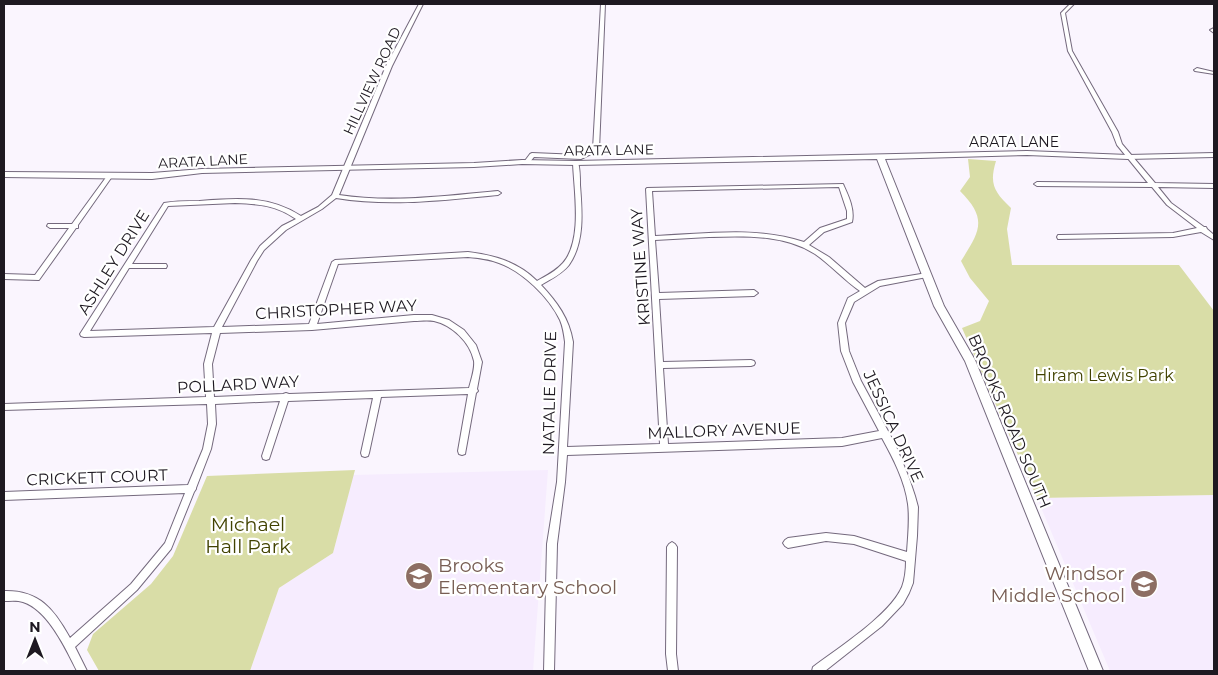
<svg xmlns="http://www.w3.org/2000/svg" width="1218" height="675" font-family="Montserrat,sans-serif">
<style>
.built{fill:#f6ecfe}
.green{fill:#d9dda7}
.lines{fill:none;stroke-linecap:round;stroke-linejoin:round}
.minor-casing{stroke:#74697d;stroke-width:2}
.tertiary-casing{stroke:#74697d;stroke-width:2}
.minor{fill:#fff;fill-rule:evenodd}
.tertiary{fill:#fff;fill-rule:evenodd}
.labels{text-anchor:middle;stroke-width:4.5;stroke-linejoin:round;paint-order:stroke}
.far-street-label{font-size:14px;fill:#1e1921;stroke:#fff}
.street-label{font-size:16px;fill:#1e1921;stroke:#fff}
.park-label{font-size:16px;fill:#414200;stroke:#fff}
.near-park-label{font-size:19px;fill:#414200;stroke:#fff}
.near-education-label{font-size:19px;fill:#785e54;stroke:#fff;text-anchor:start}
</style>
<rect width="100%" height="100%" fill="#faf5fe"/>
<!-- built -->
<path class="built" d="M548,470L533,671H250L279,588L333,553L353,475Z
M1214,495V671H1110L1037,498Z"/>
<!-- green -->
<path class="green" d="M968,159L996,161C989,184 994,192 1011,208L1007,229L1012,265H1179L1214,311V495L1037,498L962,328L980,321L989,301L970,278L961,261C980,231 988,219 960,191L970,177Z
M355,470L333,553L279,588L250,671H99L87,650L93,634L151,584L173,556L207,476Z"/>
<g class="lines">
<!-- minor casing -->
<g class="minor-casing">
<path id="minor" d="M419,4H423L392,66L339,195C392,203 445,196 498,191L501,193L498,195C444,200 390,207 336,198L322,209L286,230L264,250L257,261L222,327L309,324L332,262L335,260L468,252C494,255 518,262 537,281C546,276 556,271 563,263C583,240 574,191 573,163L576,161L578,162C580,169 580,177 580,185C582,211 585,242 569,265C562,274 551,279 541,285C557,302 569,318 573,342L567,447L660,444L646,189L647,188L843,184C848,195 855,209 852,222L824,232L809,245L829,257L865,288L878,281L927,273L930,275L927,277L880,286L854,302L845,323L849,351L861,381L895,444L909,478L915,496L918,507L917,536L913,583L909,593L903,604L882,626L825,671H812L813,667C838,648 890,615 902,587C905,579 906,569 906,561L854,544L826,541L788,548L785,546L783,543L785,540L788,538L826,533L854,536L907,552C908,536 910,519 908,504C905,481 893,458 882,438L842,446L567,455L565,482L557,544L554,671H544L547,544L557,482L565,342C564,334 563,327 560,320C549,297 522,271 499,263C489,259 479,258 468,257L338,264L317,324L414,315H432L449,320L464,330L476,345L482,362L477,389L478,391L476,393L465,454L462,455L459,454L458,451L468,394L381,397L369,453L368,456L365,457L362,456L361,453L373,398L288,401L270,456L269,459L266,460L263,459L262,456L280,401L215,404L216,424L211,449L196,488V489L194,492L171,549L137,590L75,647L87,671H77C66,649 48,610 23,602C17,600 10,601 4,601V591C39,590 54,609 70,638L131,584L165,543L185,493L4,500V492L188,485L203,449L208,424L207,404L4,410V404L206,397L204,364L212,333L84,337L81,336L80,334L164,203C175,201 187,201 199,201C235,198 269,195 301,216L318,207L332,195L386,66ZM839,187L847,211V219L820,228L804,242C756,226 704,234 655,236L652,191ZM235,203C259,204 276,205 296,219L282,226L260,246L251,260L214,327L90,331L129,268H166L167,266L166,264H132L168,206ZM709,237C744,236 784,234 815,254C831,265 844,280 860,291L848,298L838,323L841,351L853,382L879,431L842,438L668,444L663,368L751,366L754,365L755,363L754,361L751,360L663,362L659,299L754,296L758,293L754,290L659,293L655,240ZM414,321C420,321 427,320 434,321C452,325 470,342 474,361C475,369 471,380 469,388L289,394L286,393L283,394L214,397L212,364L220,333L312,330Z
M601,4H605L599,150L581,159L534,157L529,163H525L524,162L530,154L532,153L580,155L593,149Z
M1070,4H1074L1065,13L1072,51L1118,132L1122,144L1155,183L1214,184V188L1158,187L1171,203L1204,227H1206L1207,229L1214,235V240L1201,232L1173,237L1058,239L1057,237L1058,235H1060L1173,233L1197,228L1167,205L1152,187L1037,186L1034,184L1037,182L1148,183L1117,145L1112,132L1068,51L1061,13Z
M1214,28V33L1210,30Z
M1197,68L1214,72V74L1195,71L1194,70Z
M109,175L111,176V178L78,225V228H76L39,280L4,279V274L35,275L69,228H50L47,226L48,224H72L107,176Z
M672,542L675,544L677,547L676,654L678,671H668L666,654L667,547L669,544Z"/>
</g>
<!-- tertiary casing -->
<g class="tertiary-casing">
<path id="tertiary" d="M1027,151L1128,155L1214,153V157L1128,159L1027,155L885,159L944,306L975,360L1103,671H1089L965,361L934,306L877,159L576,165L522,164L474,167L202,173L152,179L4,177V172L152,173L202,169L474,163L522,160L576,161Z"/>
</g>
<!-- minor -->
<use href="#minor" class="minor"/>
<!-- tertiary -->
<use href="#tertiary" class="tertiary"/>
</g>
<!-- icons -->
<defs>
<g id="school-disc" transform="scale(1.4375)"><circle r="9.5" fill="#8d6e63" stroke="#fff"/><path d="M0-5L7-2L0 1L-7-2ZM-4 1L0 2.5L4 1V4Q0 6-4 4Z" fill="#fff"/></g>
</defs>
<g fill-rule="evenodd">
<use href="#school-disc" x="419" y="576"/>
<use href="#school-disc" x="1144" y="584"/>
</g>
<g class="labels">
<!-- far-street labels -->
<g class="far-street-label">
<text transform="translate(372 81) rotate(-65)" y="5">HILLVIEW ROAD</text>
<text x="1014" y="147">ARATA LANE</text>
<text transform="translate(609 150) rotate(-1)" y="5">ARATA LANE</text>
<text transform="translate(203 161) rotate(-3)" y="5">ARATA LANE</text>
</g>
<!-- street labels -->
<g class="street-label">
<text transform="translate(113 262) rotate(-58)" y="6">ASHLEY DRIVE</text>
<text transform="translate(640 267) rotate(-94)" y="6">KRISTINE WAY</text>
<text transform="translate(336 309) rotate(-3)" y="6">CHRISTOPHER WAY</text>
<text transform="translate(238 384) rotate(-3)" y="6">POLLARD WAY</text>
<text transform="translate(549 393) rotate(-89)" y="6">NATALIE DRIVE</text>
<text transform="translate(1010 421) rotate(67)" y="6">BROOKS ROAD SOUTH</text>
<text transform="translate(894 426) rotate(65)" y="6">JESSICA DRIVE</text>
<text transform="translate(724 430) rotate(-2)" y="6">MALLORY AVENUE</text>
<text transform="translate(97 477) rotate(-2)" y="6">CRICKETT COURT</text>
</g>
<!-- park labels -->
<g class="park-label">
<text x="1104" y="381">Hiram Lewis Park</text>
</g>
<!-- near-park labels -->
<g class="near-park-label">
<text x="248" y="531">Michael<tspan x="248" dy="22">Hall Park</tspan></text>
</g>
<!-- near-education labels -->
<g class="near-education-label">
<text x="438" y="572">Brooks<tspan x="438" dy="22">Elementary School</tspan></text>
<text x="1125" y="580" text-anchor="end">Windsor<tspan x="1125" dy="22">Middle School</tspan></text>
</g>
</g>
<!-- border -->
<rect width="1218" height="675" fill="none" stroke="#1e1921" stroke-width="10"/>
<!-- north arrow -->
<g transform="translate(35 640)" stroke="#ffffff" stroke-width="4" paint-order="stroke">
<path d="M0-4L9 19L0 12L-9 19Z" fill="#1e1921"/>
<text y="-8" font-size="14" font-weight="bold" text-anchor="middle" fill="#1e1921">N</text>
</g>
</svg>
